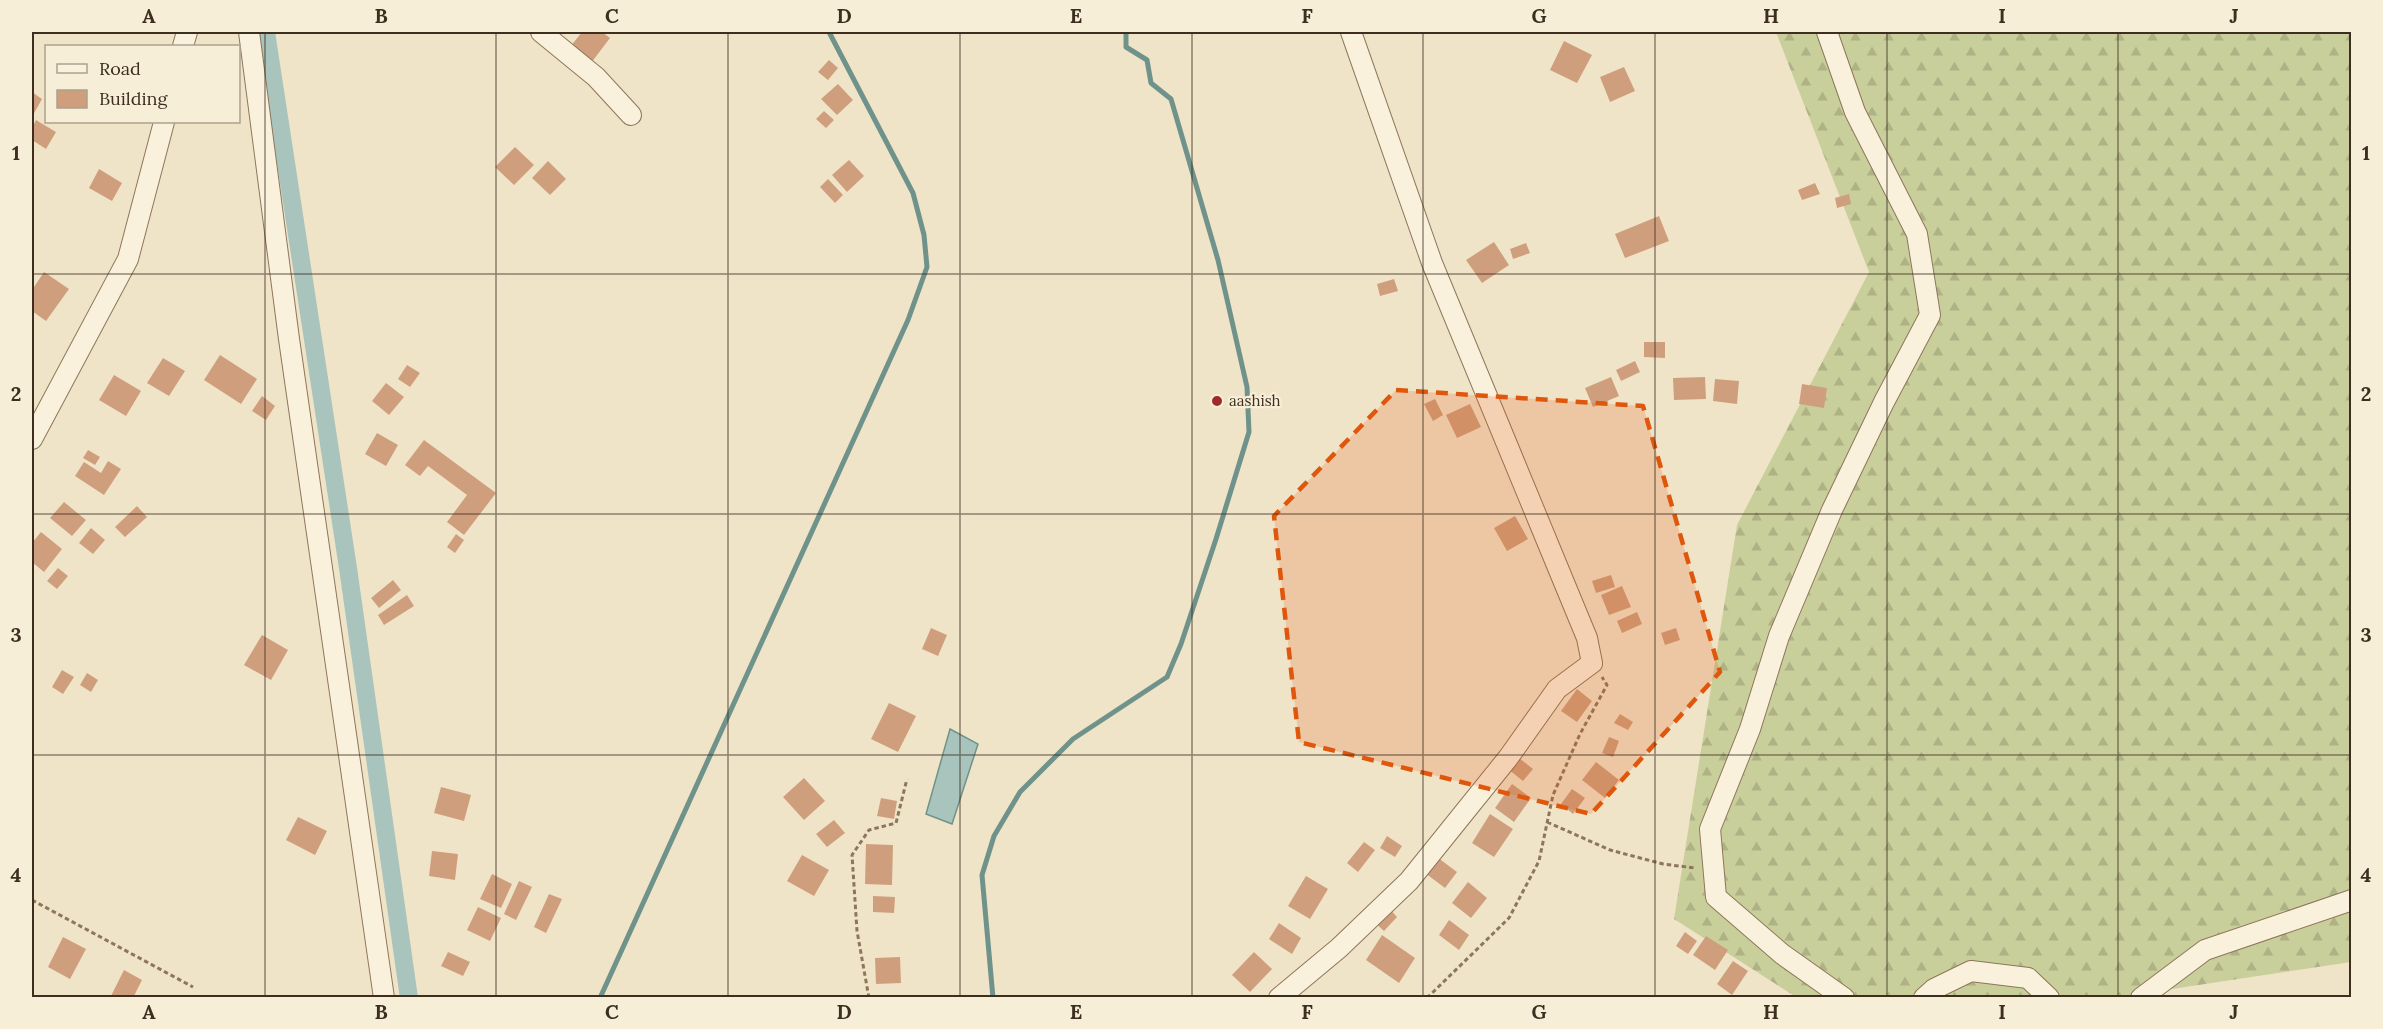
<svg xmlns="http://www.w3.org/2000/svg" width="2383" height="1029" font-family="Lora,serif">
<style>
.forest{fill:url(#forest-firs)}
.water{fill:#a9c4bc;stroke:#6f938a;stroke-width:1.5}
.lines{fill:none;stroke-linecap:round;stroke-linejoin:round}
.stream{stroke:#6f938a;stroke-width:5}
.canal{stroke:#a9c4bc;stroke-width:18}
.building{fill:#cf9f7d}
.minor-casing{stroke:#8d765c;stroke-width:22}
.path{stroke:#8d765c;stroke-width:3;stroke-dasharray:4.5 3;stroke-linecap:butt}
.minor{stroke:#faf1dc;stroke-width:20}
.marked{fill:#df570d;fill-opacity:0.2;stroke:#df570d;stroke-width:4.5;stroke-dasharray:12 8;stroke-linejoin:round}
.grid{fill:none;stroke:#3d2e20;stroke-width:1.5;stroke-opacity:0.55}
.poi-dot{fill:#9e2a2b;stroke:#f7eed8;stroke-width:2}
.labels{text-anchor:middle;stroke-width:4.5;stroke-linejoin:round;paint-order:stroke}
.poi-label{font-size:15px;fill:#3d2e20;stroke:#f7eed8;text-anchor:start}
.neatline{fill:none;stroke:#3d2e20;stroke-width:2}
.grid-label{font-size:20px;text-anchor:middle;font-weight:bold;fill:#3d2e20}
</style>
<defs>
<pattern id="forest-firs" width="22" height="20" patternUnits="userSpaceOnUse" patternTransform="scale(1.5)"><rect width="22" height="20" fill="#c9cf9b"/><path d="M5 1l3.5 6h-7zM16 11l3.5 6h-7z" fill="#aeb285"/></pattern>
</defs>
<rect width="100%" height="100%" fill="#f0e4c8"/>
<!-- forest -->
<path class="forest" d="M1776,32H2351V962L2119,997H1796L1674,919L1737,525L1869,272Z"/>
<!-- water -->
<path class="water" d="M950,729L978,744L952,824L926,814Z"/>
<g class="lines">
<!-- stream -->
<path class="stream" d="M600,998L908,320L927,267L924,235L913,193L829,32
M993,998L982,875L994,836L1020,792L1073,739L1167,677L1181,644L1216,539L1249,432L1247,387L1218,260L1171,99L1151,83L1147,60L1126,47V32"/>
<!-- canal -->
<path class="canal" d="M266,32L348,568L409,998"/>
</g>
<!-- building -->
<path class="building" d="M582,32H602L610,38L591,63L570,47Z
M1564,41L1592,55L1577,83L1550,70Z
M829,60L838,68L828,80L818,72Z
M1624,67L1635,91L1610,102L1600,77Z
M838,84L853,100L837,115L821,99Z
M32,92L42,99L32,117Z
M824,111L834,120L826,128L816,119Z
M36,120L56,132L46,149L32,140V128Z
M515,147L534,165L514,185L495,167Z
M849,160L864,176L847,192L832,175Z
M548,161L566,179L550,195L532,178Z
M99,169L122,183L112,201L89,188Z
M828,179L843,195L835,203L820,187Z
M1815,183L1820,194L1802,200L1798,190Z
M1849,194L1851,204L1837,208L1835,198Z
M1659,216L1669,241L1625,258L1615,234Z
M1494,242L1509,265L1482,283L1466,260Z
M1526,243L1530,253L1513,259L1510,249Z
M44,272L69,289L46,321L32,311V290Z
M1394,279L1398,291L1380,296L1377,284Z
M1644,342H1665V358L1644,357Z
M220,355L257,379L241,404L204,380Z
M163,358L185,371L169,396L147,383Z
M1635,361L1640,372L1621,381L1616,370Z
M407,365L420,373L410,387L398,379Z
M114,375L141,391L126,416L99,400Z
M1611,377L1619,396L1593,407L1585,388Z
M1705,377L1706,399L1674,400L1673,378Z
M1715,379L1739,381L1737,404L1713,401Z
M386,383L404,397L389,415L372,401Z
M1802,384L1827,388L1824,408L1799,404Z
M262,396L275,406L266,420L252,411Z
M1435,399L1443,415L1433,421L1424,404Z
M1470,404L1481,427L1457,438L1446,415Z
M377,433L398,445L386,466L365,454Z
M424,440L496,493L464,535L447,522L467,495L428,466L420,476L405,465Z
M88,450L100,457L95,465L83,458Z
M108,461L121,469L104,495L75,476L84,462L101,473Z
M64,502L86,520L72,536L50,518Z
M137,506L147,517L125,537L115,527Z
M1515,516L1528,539L1507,551L1494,528Z
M91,528L105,540L93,554L79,543Z
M41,532L62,549L44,572L32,562V543Z
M456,534L464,540L455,553L447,547Z
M58,568L68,576L57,589L47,581Z
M1611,575L1615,587L1596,593L1592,581Z
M393,580L401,590L379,608L371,598Z
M1622,586L1631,607L1609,615L1601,595Z
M407,595L414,606L384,625L378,615Z
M1637,612L1642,624L1622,633L1617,621Z
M931,628L947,635L938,656L922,649Z
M1676,628L1680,640L1665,645L1661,633Z
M262,635L288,650L271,680L244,665Z
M62,670L74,677L63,694L52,687Z
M87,673L98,680L91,692L80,685Z
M1577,689L1592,701L1577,722L1561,711Z
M889,703L916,716L898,752L871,739Z
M1620,714L1633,722L1628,730L1614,723Z
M1609,737L1619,741L1613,757L1602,753Z
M1518,757L1533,769L1523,781L1508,769Z
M1596,762L1619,780L1605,798L1582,780Z
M804,778L825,801L804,820L783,797Z
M1512,784L1531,798L1514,822L1495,808Z
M441,787L471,795L464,821L434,813Z
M1572,789L1585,798L1573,814L1561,804Z
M881,798L897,801L894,819L877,816Z
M1490,814L1513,829L1494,857L1472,843Z
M298,817L327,831L315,855L286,840Z
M834,820L845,833L827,847L816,834Z
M1387,836L1402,846L1395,857L1380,848Z
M1364,842L1375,850L1358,872L1347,863Z
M866,844L893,845L892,885L865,884Z
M432,851L458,854L455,880L429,876Z
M802,855L829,870L814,896L787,881Z
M1437,857L1457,872L1445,888L1425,873Z
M492,874L512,884L501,908L480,899Z
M1306,876L1328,889L1310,919L1288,906Z
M519,881L532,887L516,920L504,914Z
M1468,882L1487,898L1471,918L1452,903Z
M549,894L562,899L546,933L534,927Z
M873,896L895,897L894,913L873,912Z
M1386,905L1397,917L1384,931L1371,919Z
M478,907L501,918L490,941L467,930Z
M1449,920L1469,935L1459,950L1439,935Z
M1279,923L1301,938L1292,954L1269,939Z
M1685,932L1697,941L1688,954L1676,946Z
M1382,935L1415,958L1399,983L1366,960Z
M1706,936L1728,950L1715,970L1693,955Z
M63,937L86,949L70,979L48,967Z
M448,952L470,962L463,976L441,966Z
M1254,952L1272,969L1250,992L1232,975Z
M900,957L901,983L876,984L875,958Z
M1733,961L1748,971L1732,995L1717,984Z
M124,970L142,980L133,998H110Z"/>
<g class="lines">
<!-- minor casing -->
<g class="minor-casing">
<path id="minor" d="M249,32L289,339L384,998
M541,32L596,77L631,115
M1827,32L1855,112L1917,234L1930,315L1884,402L1832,510L1779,636L1750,729L1710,829L1716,897L1782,954L1844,998
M183,46L187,32
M32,439L128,259L164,122
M1279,998L1339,948L1409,881L1508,758L1557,689L1592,663L1587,638L1432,263L1351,32
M1924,998L1934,989L1971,971L2028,978L2049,998
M2141,998L2205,950L2352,900"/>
</g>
<!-- path -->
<path class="path" d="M1547,822L1610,850L1663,864L1695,868
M32,900L193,987
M869,998L857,931L852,855L869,830L896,823L907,779
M1427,998L1509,918L1539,861L1553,795L1580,734L1607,685L1602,677"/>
<!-- minor -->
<use href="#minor" class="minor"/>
</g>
<!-- marked area -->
<path class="marked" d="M1396,390L1643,406L1720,672L1591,814L1299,742L1274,516Z"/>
<!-- grid -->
<path class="grid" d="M265,32V998M496,32V998M728,32V998M960,32V998M1192,32V998M1423,32V998M1655,32V998M1887,32V998M2118,32V998M32,274H2352M32,514H2352M32,755H2352"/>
<!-- markers -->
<circle class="poi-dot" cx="1217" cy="401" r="6"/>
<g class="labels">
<!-- poi labels -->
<g class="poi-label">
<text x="1229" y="406">aashish</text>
</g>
</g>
<!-- border -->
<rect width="2383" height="1029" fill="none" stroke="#f7eed8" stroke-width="66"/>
<!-- legend -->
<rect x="45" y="45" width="195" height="78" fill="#f7eed8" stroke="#ada18e" stroke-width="1.5"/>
<rect x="57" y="64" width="30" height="9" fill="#faf1dc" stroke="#ada18e" stroke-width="1.5"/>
<text x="99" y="75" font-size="18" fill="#3d2e20">Road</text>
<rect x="57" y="90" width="30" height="18" fill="#cf9f7d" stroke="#ada18e" stroke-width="1.5"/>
<text x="99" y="105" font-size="18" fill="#3d2e20">Building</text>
<rect x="33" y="33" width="2317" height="963" class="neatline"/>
<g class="grid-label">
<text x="149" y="23">A</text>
<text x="381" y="23">B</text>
<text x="612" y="23">C</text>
<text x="844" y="23">D</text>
<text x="1076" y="23">E</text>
<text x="1307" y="23">F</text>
<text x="1539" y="23">G</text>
<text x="1771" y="23">H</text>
<text x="2002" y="23">I</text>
<text x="2234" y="23">J</text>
<text x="16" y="160">1</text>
<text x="2366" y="160">1</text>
<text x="16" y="401">2</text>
<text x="2366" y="401">2</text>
<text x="16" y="642">3</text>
<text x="2366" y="642">3</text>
<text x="16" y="882">4</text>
<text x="2366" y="882">4</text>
<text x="149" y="1019">A</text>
<text x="381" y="1019">B</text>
<text x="612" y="1019">C</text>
<text x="844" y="1019">D</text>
<text x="1076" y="1019">E</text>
<text x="1307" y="1019">F</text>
<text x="1539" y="1019">G</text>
<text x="1771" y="1019">H</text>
<text x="2002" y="1019">I</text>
<text x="2234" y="1019">J</text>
</g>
</svg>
